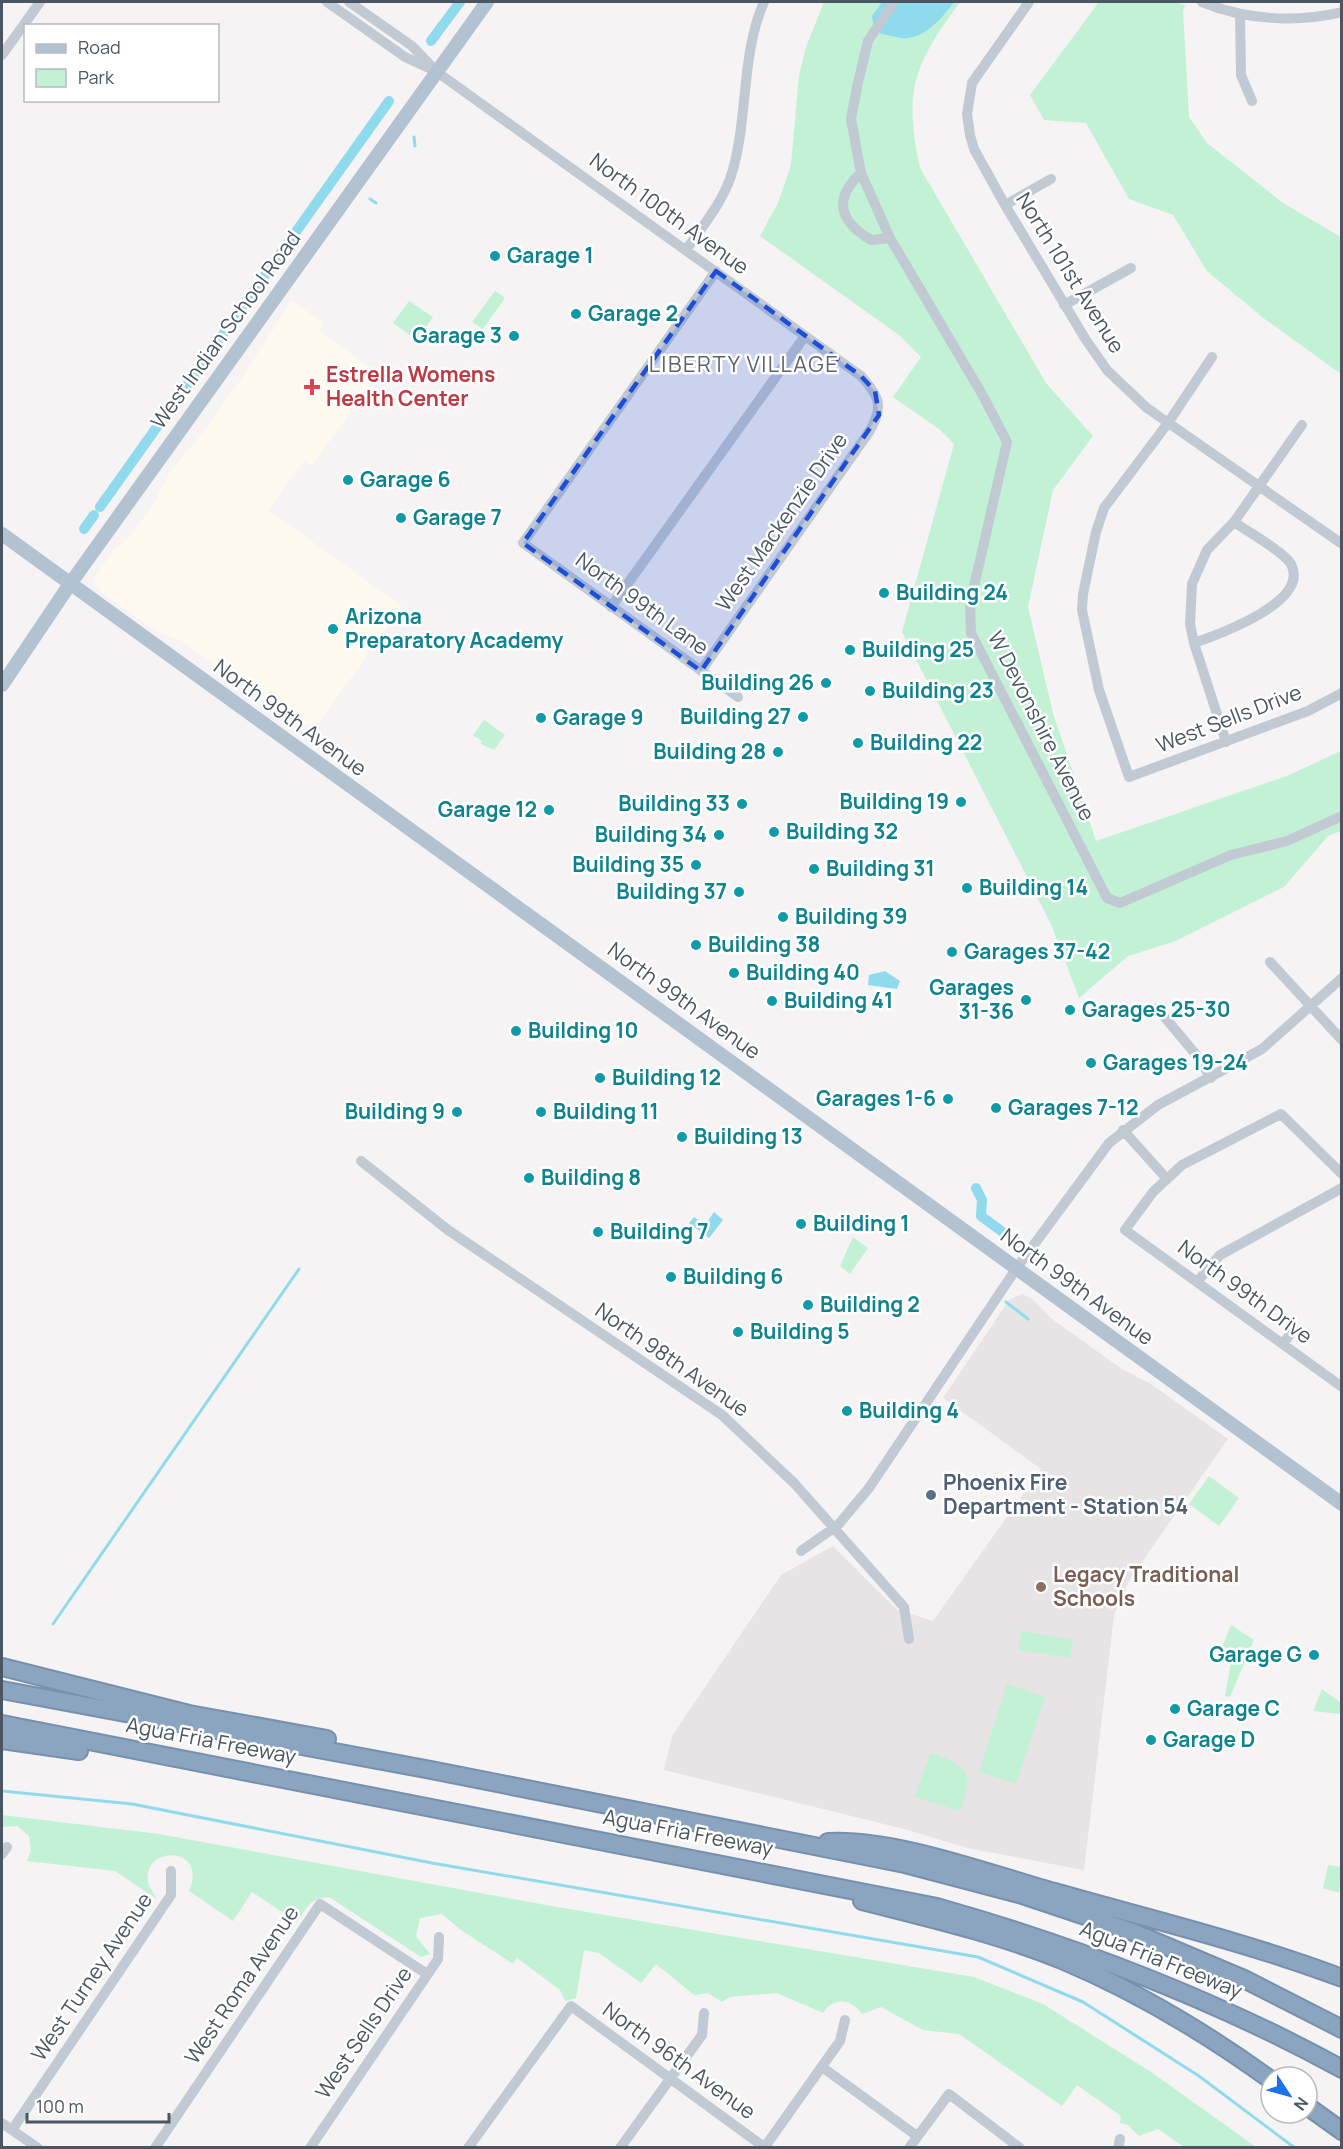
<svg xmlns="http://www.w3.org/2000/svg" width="1343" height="2149" font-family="Manrope,sans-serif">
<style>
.commercial{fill:#fdf9ef}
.education{fill:#e6e4e5}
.green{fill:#c3f1d5}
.water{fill:#90daee}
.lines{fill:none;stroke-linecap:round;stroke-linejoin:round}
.stream{stroke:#90daee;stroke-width:3}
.canal{stroke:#90daee;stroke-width:10}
.highway-casing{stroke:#7690ad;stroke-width:20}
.minor{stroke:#c1cad2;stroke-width:10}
.major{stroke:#b3c2d1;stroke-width:14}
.highway{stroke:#8ba5c1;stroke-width:16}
.marked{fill:#1d4ed8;fill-opacity:0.2;stroke:#1d4ed8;stroke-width:4.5;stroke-dasharray:12 8;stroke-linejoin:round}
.culture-dot{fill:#0f9aa8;stroke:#fff;stroke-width:2}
.health-dot{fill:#e0444e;stroke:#fff;stroke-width:2}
.service-dot{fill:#5c6f8a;stroke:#fff;stroke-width:2}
.education-dot{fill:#8d6e63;stroke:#fff;stroke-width:2}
.labels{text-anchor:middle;stroke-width:5;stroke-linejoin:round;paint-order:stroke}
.street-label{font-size:21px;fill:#4a5661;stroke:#fff}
.culture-label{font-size:21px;font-weight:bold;fill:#0d838f;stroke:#fff;text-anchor:start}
.health-label{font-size:21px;font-weight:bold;fill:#be3a42;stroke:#fff;text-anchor:start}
.service-label{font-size:21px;font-weight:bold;fill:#4e5e75;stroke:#fff;text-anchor:start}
.education-label{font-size:21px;font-weight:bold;fill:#785e54;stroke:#fff;text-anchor:start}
.neighbourhood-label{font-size:22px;letter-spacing:1.5px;fill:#5f6368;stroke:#fff}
</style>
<rect width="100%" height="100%" fill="#f5f3f3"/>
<!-- commercial -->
<path class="commercial" d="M292,301L324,323L319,331L378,373L312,466L304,461L268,510L402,606L319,723L299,727L182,641L156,631L101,592L93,580L112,552L132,534L156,499L171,470L195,443L239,382Z"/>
<!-- education -->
<path class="education" d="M1022,1294L1031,1298L1052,1319L1122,1369L1151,1384L1228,1439L1130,1579L1114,1615L1084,1870L967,1848L904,1829L664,1770L672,1736L781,1575L833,1546L896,1609L933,1621L1041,1469L943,1398L1009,1300Z"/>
<!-- green -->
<path class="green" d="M824,2H960C914,65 903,90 920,168L1046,383L1093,436L1053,490L1028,607L1053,713L1096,841L1287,776L1341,751V831L1328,836L1284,887L1176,941L1128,956L1079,998L1051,924L902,632L954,444L939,429L893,397L921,357L899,335L760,236L778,203L791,165L799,75L806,47Z
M1099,2H1175L1185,5L1183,11L1189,117L1207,143L1283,203L1341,237V374L1262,317L1207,271L1173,215L1129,199L1086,123L1044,120L1030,95Z
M495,291L505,298L483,329L472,322Z
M409,301L433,317L417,340L393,323Z
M484,720L505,735L494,750L481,744L482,741L473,735Z
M853,1237L868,1248L850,1274L840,1266Z
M1209,1476L1239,1498L1219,1526L1189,1504Z
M1231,1625L1254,1640L1230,1697L1225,1696L1232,1657L1219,1655Z
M1022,1631L1073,1640L1070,1658L1018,1650Z
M1007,1684L1045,1697L1016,1784L979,1772Z
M1322,1689L1341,1703V1714L1313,1711Z
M930,1753C968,1765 975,1771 960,1811L915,1797Z
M2,1815L159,1834L551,1906L974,1977L1043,2004L1151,2072L1256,2147H1184L1158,2129L1139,2136L1128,2125L1120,2123L1121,2116L1077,2085L1062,2106L959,2034L923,2030L881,2007L862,2014C851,1998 833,1997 823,2013L777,1993L730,1997L722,2002L708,1993L694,1995L656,1964L641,1983L599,1953L584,1950L576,1998L565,2001L560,1990L517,1958L513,1964L461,1930L442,1914L420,1918L416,1936L430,1954L421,1957L329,1897C310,1898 307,1907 297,1922L252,1892L233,1921L189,1891C209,1845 142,1845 148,1882C150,1889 154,1893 157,1899L115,1871L27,1861L31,1851L29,1836L17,1826L2,1827Z
M1328,1865L1341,1867L1339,1893L1323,1888Z"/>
<!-- water -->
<path class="water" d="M882,2H954C941,20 920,44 896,37C887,35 880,35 874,28L872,16Z
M885,971L900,981L897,989L868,985L869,975Z
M714,1212L723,1220L709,1238L689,1223L694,1217L705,1225Z"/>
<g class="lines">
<!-- stream -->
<path class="stream" d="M414,137L415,146
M370,199L376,203
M1006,1302L1028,1319
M53,1624L299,1269
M2,1791L132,1804L432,1863L978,1957L1083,2002L1199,2076L1295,2148"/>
<!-- canal -->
<path class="canal" d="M431,41L460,2
M100,507L389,101
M84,529L94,515
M976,1188L982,1200L981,1216L1004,1233"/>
<!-- highway casing -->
<g class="highway-casing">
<path id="highway" d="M2,1667L189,1714L327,1739
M2,1690L431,1770L905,1864L1019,1894L1133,1932L1244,1979L1342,2029
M2,1724L937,1907C1078,1947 1212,1998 1342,2069
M2,1740L79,1751
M828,1842C894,1838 992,1875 1058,1893C1153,1920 1249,1943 1342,1978
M862,1901C929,1918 998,1934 1062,1960C1136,1991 1206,2033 1271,2080
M1307,2106L1342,2131"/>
</g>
<!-- minor -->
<path class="minor" d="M327,2L405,57L429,68
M349,2L412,46L437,72L861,376C880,397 884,407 869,432L701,671
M894,2L868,41L857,87L851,119L861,173L890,238L982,394L1007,442L970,604L971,633L1107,898L1120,903L1231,855L1287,841L1342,816
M1029,2L972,83L967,114L970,135L974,149L1005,205L1086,340L1107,370L1147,408L1342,544
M1202,2C1246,20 1295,23 1342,12
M1240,14L1241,75L1252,101
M2,55L40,2
M861,173C833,199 839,221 871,240L890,238
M1005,205L1051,179
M686,250C702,227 722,203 731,176C749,119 740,57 764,2
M716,271L523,543L738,697
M1064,305L1131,268
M1212,357L1168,423L1104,508L1096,532L1083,594L1082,610L1099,690L1129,777L1308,711L1342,693
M611,607L805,336
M1194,643C1217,635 1311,602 1291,564C1283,551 1248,532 1234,522
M1226,742L1194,643L1190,624L1192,584L1207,550L1234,522L1302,425
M1270,962L1342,1040
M1157,1008L1198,1057L1211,1078
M1123,1130L1166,1178
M361,1161L448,1230L722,1415L794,1483L904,1607L909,1639
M1342,1174L1281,1114L1182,1165L1153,1192L1125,1230L1342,1387
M1197,1282L1220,1255L1342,1188
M1283,1344L1294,1329
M801,1551L838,1525L869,1488L1016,1269L1109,1143L1158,1105L1262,1049L1342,978
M2,1854L7,1847
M822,2067L917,2136
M2,2123L38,2148
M12,2130L171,1895V1871
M155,2148L320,1904L427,1974
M310,2148L438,1959L439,1937
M468,2148L571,2006L764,2147
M620,2148L702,2035L704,2013
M764,2148L840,2041L845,2020
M909,2148L949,2094L1020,2148
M1118,2148L1120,2139"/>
<!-- major -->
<path class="major" d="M2,534L1342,1504
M2,685L70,584L487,2"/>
<!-- highway -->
<use href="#highway" class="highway"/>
</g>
<!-- marked area -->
<path class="marked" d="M716,271L861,376L875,391L879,415L701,671L523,543Z"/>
<!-- markers -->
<g class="culture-dot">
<circle cx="495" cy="256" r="6"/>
<circle cx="576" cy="314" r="6"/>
<circle cx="514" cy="336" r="6"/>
<circle cx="348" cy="480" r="6"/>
<circle cx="401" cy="518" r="6"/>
<circle cx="884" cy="593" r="6"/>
<circle cx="333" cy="629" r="6"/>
<circle cx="850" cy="650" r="6"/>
<circle cx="826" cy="683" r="6"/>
<circle cx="870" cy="691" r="6"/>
<circle cx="803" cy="717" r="6"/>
<circle cx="541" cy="718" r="6"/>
<circle cx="858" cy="743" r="6"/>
<circle cx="778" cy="752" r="6"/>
<circle cx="961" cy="802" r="6"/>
<circle cx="742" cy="804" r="6"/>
<circle cx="549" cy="810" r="6"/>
<circle cx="774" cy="832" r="6"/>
<circle cx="719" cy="835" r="6"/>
<circle cx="696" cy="865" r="6"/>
<circle cx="814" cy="869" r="6"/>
<circle cx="967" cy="888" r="6"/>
<circle cx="739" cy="892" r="6"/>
<circle cx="783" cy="917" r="6"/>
<circle cx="696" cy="945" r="6"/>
<circle cx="952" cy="952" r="6"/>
<circle cx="734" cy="973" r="6"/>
<circle cx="1026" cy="1000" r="6"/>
<circle cx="772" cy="1001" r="6"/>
<circle cx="1070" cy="1010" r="6"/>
<circle cx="516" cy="1031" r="6"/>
<circle cx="1091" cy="1063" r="6"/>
<circle cx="600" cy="1078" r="6"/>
<circle cx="948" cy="1099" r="6"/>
<circle cx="996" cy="1108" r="6"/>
<circle cx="457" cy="1112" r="6"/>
<circle cx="541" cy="1112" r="6"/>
<circle cx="682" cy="1137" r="6"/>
<circle cx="529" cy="1178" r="6"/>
<circle cx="801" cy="1224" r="6"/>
<circle cx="598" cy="1232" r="6"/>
<circle cx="671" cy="1277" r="6"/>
<circle cx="808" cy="1305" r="6"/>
<circle cx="738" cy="1332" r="6"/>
<circle cx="847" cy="1411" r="6"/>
<circle cx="1314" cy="1655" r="6"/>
<circle cx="1175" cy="1709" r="6"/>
<circle cx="1151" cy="1740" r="6"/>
</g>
<path class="health-dot" d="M309 378h6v6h6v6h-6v6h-6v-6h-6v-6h6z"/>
<circle class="service-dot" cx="931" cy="1495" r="6"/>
<circle class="education-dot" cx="1041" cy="1587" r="6"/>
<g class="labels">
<!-- street labels -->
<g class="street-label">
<text transform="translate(669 214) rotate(36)" y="7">North 100th Avenue</text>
<text transform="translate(1070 273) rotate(58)" y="7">North 101st Avenue</text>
<text transform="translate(226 330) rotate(-54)" y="7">West Indian School Road</text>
<text transform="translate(782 522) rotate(-55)" y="7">West Mackenzie Drive</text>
<text transform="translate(642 604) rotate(36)" y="7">North 99th Lane</text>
<text transform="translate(290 718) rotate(36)" y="7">North 99th Avenue</text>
<text transform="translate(1229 719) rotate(-21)" y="7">West Sells Drive</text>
<text transform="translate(1041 726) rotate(63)" y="7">W Devonshire Avenue</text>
<text transform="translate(684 1001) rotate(36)" y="7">North 99th Avenue</text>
<text transform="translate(1077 1287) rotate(36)" y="7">North 99th Avenue</text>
<text transform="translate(1245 1292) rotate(36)" y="7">North 99th Drive</text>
<text transform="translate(672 1360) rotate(35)" y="7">North 98th Avenue</text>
<text transform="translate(211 1741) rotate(11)" y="7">Agua Fria Freeway</text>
<text transform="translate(688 1833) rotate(11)" y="7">Agua Fria Freeway</text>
<text transform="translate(1161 1960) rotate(22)" y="7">Agua Fria Freeway</text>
<text transform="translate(92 1977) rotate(-56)" y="7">West Turney Avenue</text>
<text transform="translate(242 1985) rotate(-56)" y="7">West Roma Avenue</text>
<text transform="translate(364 2033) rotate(-56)" y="7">West Sells Drive</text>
<text transform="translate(679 2061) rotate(36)" y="7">North 96th Avenue</text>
</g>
<!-- culture labels -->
<g class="culture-label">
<text x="507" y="263">Garage 1</text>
<text x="588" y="321">Garage 2</text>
<text x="502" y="343" text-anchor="end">Garage 3</text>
<text x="360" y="487">Garage 6</text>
<text x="413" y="525">Garage 7</text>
<text x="896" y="600">Building 24</text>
<text x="345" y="624">Arizona<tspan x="345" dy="24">Preparatory Academy</tspan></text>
<text x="862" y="657">Building 25</text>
<text x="814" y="690" text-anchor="end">Building 26</text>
<text x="882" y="698">Building 23</text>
<text x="791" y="724" text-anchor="end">Building 27</text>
<text x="553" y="725">Garage 9</text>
<text x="870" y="750">Building 22</text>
<text x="766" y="759" text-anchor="end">Building 28</text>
<text x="949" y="809" text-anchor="end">Building 19</text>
<text x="730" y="811" text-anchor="end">Building 33</text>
<text x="537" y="817" text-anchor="end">Garage 12</text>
<text x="786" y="839">Building 32</text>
<text x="707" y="842" text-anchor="end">Building 34</text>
<text x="684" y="872" text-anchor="end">Building 35</text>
<text x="826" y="876">Building 31</text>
<text x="979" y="895">Building 14</text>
<text x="727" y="899" text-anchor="end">Building 37</text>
<text x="795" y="924">Building 39</text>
<text x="708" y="952">Building 38</text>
<text x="964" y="959">Garages 37-42</text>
<text x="746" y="980">Building 40</text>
<text x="1014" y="995" text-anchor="end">Garages<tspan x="1014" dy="24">31-36</tspan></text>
<text x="784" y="1008">Building 41</text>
<text x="1082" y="1017">Garages 25-30</text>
<text x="528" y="1038">Building 10</text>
<text x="1103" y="1070">Garages 19-24</text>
<text x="612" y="1085">Building 12</text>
<text x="936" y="1106" text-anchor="end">Garages 1-6</text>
<text x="1008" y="1115">Garages 7-12</text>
<text x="445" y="1119" text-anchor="end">Building 9</text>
<text x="553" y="1119">Building 11</text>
<text x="694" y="1144">Building 13</text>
<text x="541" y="1185">Building 8</text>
<text x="813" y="1231">Building 1</text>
<text x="610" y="1239">Building 7</text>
<text x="683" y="1284">Building 6</text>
<text x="820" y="1312">Building 2</text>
<text x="750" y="1339">Building 5</text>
<text x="859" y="1418">Building 4</text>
<text x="1302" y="1662" text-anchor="end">Garage G</text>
<text x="1187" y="1716">Garage C</text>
<text x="1163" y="1747">Garage D</text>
</g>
<!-- health labels -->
<g class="health-label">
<text x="326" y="382">Estrella Womens<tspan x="326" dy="24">Health Center</tspan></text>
</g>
<!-- service labels -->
<g class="service-label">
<text x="943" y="1490">Phoenix Fire<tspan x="943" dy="24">Department - Station 54</tspan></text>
</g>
<!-- education labels -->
<g class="education-label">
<text x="1053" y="1582">Legacy Traditional<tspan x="1053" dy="24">Schools</tspan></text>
</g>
<!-- neighbourhood labels -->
<g class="neighbourhood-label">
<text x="744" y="372">LIBERTY VILLAGE</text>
</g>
</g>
<!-- border -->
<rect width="1343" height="2149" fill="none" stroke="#4a5661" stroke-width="6"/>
<!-- legend -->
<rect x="24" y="24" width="195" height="78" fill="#ffffff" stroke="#b7bbc0" stroke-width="1.5"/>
<rect x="36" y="44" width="30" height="9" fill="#b3c2d1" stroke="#b7bbc0" stroke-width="1.5"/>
<text x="78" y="54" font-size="18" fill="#4a5661">Road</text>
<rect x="36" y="69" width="30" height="18" fill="#c3f1d5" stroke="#b7bbc0" stroke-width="1.5"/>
<text x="78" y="84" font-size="18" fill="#4a5661">Park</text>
<!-- north arrow -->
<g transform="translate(1289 2095) rotate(126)"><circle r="28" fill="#ffffff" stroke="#b7bbc0" stroke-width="1.5"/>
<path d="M0-4.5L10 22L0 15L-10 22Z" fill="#1a73e8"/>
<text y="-9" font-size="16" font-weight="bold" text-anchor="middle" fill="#4a5661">N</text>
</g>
<!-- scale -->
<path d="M27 2113v9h142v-9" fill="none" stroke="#4a5661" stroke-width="3"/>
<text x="36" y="2113" font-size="18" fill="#4a5661" stroke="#ffffff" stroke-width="4.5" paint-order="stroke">100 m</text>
</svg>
